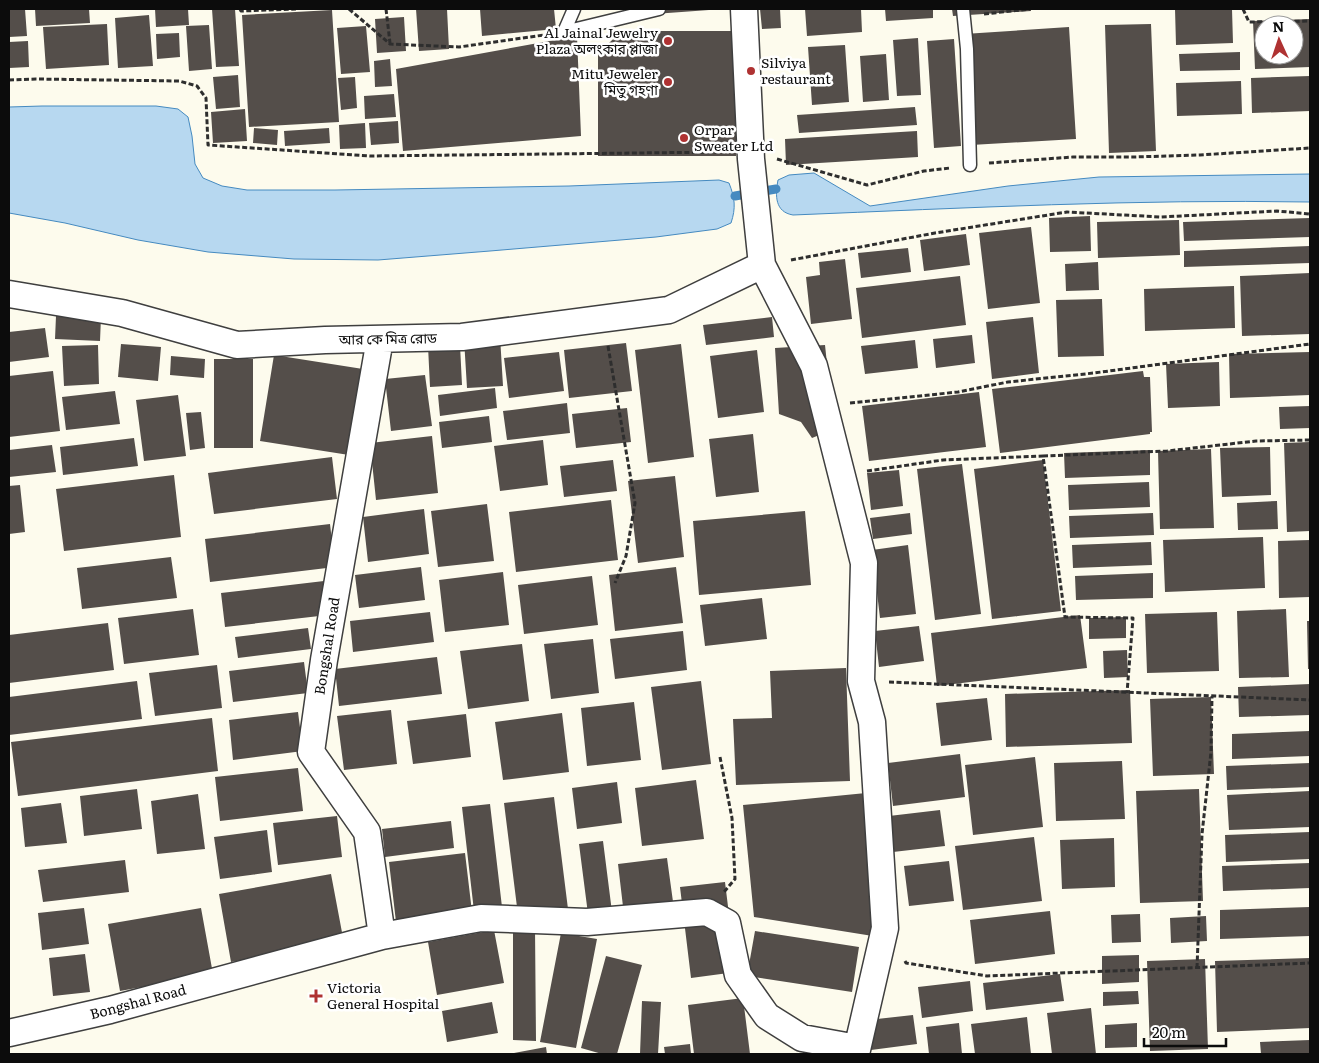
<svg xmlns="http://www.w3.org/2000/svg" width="1319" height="1063" font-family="Literata,'Noto Sans Bengali',serif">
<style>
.water{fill:#b7d8f0;stroke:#458ac0}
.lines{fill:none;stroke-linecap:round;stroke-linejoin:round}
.stream{stroke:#458ac0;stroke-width:9}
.building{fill:#544e4a;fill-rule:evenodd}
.lane-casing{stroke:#3f3f3f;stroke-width:15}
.street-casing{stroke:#3f3f3f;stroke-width:29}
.path{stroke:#2e2e2e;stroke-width:3;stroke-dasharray:5 2.5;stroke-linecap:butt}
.lane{stroke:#fff;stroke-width:12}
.street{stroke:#fff;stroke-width:26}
.poi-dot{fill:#af3232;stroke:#fff;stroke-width:2}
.labels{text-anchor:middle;stroke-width:5;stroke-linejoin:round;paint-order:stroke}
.poi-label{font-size:14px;fill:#0c0c0c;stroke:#fff;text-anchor:start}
.street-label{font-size:14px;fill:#0c0c0c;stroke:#fff}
</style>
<rect width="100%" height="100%" fill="#fdfbed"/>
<!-- water -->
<path class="water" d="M42,106H156L178,109L188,117L192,136L195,164L203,178L222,186L247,190H335L569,186L719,180L729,183C735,198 736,208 731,223L717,229L656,237L490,251L378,260L294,259L208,252L138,240L65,223L9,213V107Z
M814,173L870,206L1008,186L1099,177L1310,174V202C1137,199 966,208 793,215C775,212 775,196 778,180L789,175Z"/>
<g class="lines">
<!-- stream -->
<path class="stream" d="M735,196L776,189"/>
</g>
<!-- building -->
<path class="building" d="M9,9H25L27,36L9,37Z
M35,9H89L90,23L36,26Z
M155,9H188L189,25L156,27Z
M212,9H235L239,66L216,67Z
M416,9H447L449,49L419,51Z
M480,9H554L556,29L482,36Z
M653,9H709V10L654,14Z
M760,9H780L781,28L762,29Z
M805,9H861L862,32L807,36Z
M885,9H933V18L886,21Z
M952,9H1031V11L953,16Z
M1175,9H1232L1233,43L1176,45Z
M332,10L339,122L249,127L242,15Z
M149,15L153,66L118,68L115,18Z
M404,17L406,51L377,53L375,19Z
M1310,19V67L1255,69L1253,21ZM1264,25H1294V55H1264Z
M107,24L109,65L46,69L43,27Z
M1151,24L1156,151L1109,153L1105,25Z
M209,25L212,69L189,71L186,26Z
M366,26L370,72L341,74L337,28Z
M1069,27L1076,139L971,145L964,34Z
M622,31H736V156H598V53Z
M179,33L180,57L157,59L156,34Z
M577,36L581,136L403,151L396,69Z
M918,38L921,95L897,96L893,40Z
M954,39L961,146L934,148L927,41Z
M28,41L29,67L9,68V42Z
M845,45L849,102L812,105L808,47Z
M1240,52V70L1180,71L1179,54Z
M886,54L889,100L863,102L860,56Z
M390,59L392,86L375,87L374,61Z
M238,75L240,107L216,109L213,77Z
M1310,76V111L1252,113L1251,78Z
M355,77L357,108L341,110L338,78Z
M1241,81L1242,114L1177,116L1176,83Z
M394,94L396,117L365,119L364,96Z
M915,107L917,125L799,133L797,115Z
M245,109L247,141L213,143L211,112Z
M398,121L399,143L371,145L369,123Z
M365,123L366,148L340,149L339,125Z
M254,128L278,130L277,145L253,143Z
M329,128L330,143L285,146L284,131Z
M917,131L918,157L786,165L785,139Z
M1090,216L1091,251L1050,252L1049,218Z
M1310,218V237L1184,241L1183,222Z
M1179,220L1180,255L1098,258L1097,222Z
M1031,227L1040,303L988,309L979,233Z
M966,234L970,265L924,271L920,240Z
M1310,246V263L1184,267V251Z
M908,248L911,272L861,278L858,253Z
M845,259L852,319L811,324L806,277L820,275L819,262Z
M1098,262L1099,290L1066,291L1065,264Z
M1310,273V334L1242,336L1240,276Z
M960,276L966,325L862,338L856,288Z
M1234,286L1235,328L1145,331L1144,289Z
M1102,299L1104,356L1058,357L1056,300Z
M56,316L101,317L100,341L55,339Z
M772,317L774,337L706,345L703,325Z
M1033,317L1039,373L992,379L986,322Z
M45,328L49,357L9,362V332Z
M972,335L975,363L936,368L933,339Z
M500,336L503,386L467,388L464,339Z
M915,340L918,368L865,374L861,346Z
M626,343L632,391L569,398L564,350Z
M121,344L161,347L158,381L118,377Z
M681,344L694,457L648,463L635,350Z
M98,345L99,384L64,386L62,346Z
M460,345L462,385L430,387L428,346Z
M825,345L834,429L812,438L801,422L779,414L775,348Z
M757,350L764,412L718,418L710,356Z
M559,352L564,391L509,398L504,358Z
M1310,352V395L1230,398L1229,354Z
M274,355L363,369L349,455L260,441Z
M171,356L205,359L204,378L170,375Z
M214,359H253V448H214Z
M1219,362L1220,406L1168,408L1166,364Z
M53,371L60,431L9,437V376Z
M1143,371L1144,377H1150L1152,432H1150V434L1000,453L992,389Z
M425,375L432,426L391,431L385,379Z
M495,388L497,408L440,416L438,395Z
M115,391L120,424L66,430L62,397Z
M979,392L986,447L869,461L862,406Z
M178,395L186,456L144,461L136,400Z
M567,403L570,433L507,440L503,411Z
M1310,406V428L1280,429L1279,407Z
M627,408L631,442L576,448L572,414Z
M201,412L205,448L190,450L186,413Z
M489,416L492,442L442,448L439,422Z
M753,434L759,492L716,497L709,439Z
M432,436L438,493L376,500L370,443Z
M134,438L138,466L63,475L60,447Z
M543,440L548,485L500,491L494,446Z
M1310,442V531L1287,532L1284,443Z
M52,445L56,472L9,477V450Z
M1270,447L1271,495L1222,497L1220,448Z
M1211,449L1214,528L1160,529L1158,451Z
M1150,450V475L1065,478L1064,453Z
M332,457L337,499L214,514L208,473Z
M613,460L617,491L564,497L560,466Z
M1043,460L1061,611L992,619L974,469Z
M962,464L981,614L935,620L917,469Z
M899,470L903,506L871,510L867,473Z
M174,475L181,537L64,551L56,489Z
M675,476L684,557L638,563L628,481Z
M1149,482L1150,507L1069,510L1068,485Z
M20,485L25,532L9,534V486Z
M611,500L618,560L516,572L509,512Z
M1277,501L1278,529L1238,530L1237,503Z
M487,504L494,561L438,567L431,511Z
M424,509L429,554L368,562L363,517Z
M805,511L811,585L699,595L693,521Z
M910,513L912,534L873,539L870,518Z
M1153,513L1154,535L1070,538L1069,516Z
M330,524L335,567L210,582L205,539Z
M1263,537L1265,588L1165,592L1163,540Z
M1310,540V597L1279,598L1278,541Z
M1151,542L1152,565L1073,568L1072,545Z
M908,545L916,614L880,618L872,550Z
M171,557L177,598L82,609L77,568Z
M421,567L425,600L359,608L355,575Z
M676,567L683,623L615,631L609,575Z
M503,572L509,625L445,632L439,580Z
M1153,573V598L1076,600L1075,576Z
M592,576L598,625L524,634L518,585Z
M324,581L328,615L225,627L221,593Z
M762,598L767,639L705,646L700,605Z
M193,609L199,655L124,664L118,618Z
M1286,609L1289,677L1239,678L1237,611Z
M430,612L434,642L353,652L350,621Z
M1217,612L1219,671L1147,673L1145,614Z
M1080,615L1087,668L937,686L931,633Z
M1126,617V638L1089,639V618Z
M1307,621H1310V669H1308Z
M108,623L114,670L9,683V635Z
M919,626L924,661L879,667L875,631Z
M308,628L311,649L238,658L235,637Z
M683,631L687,670L615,679L610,639Z
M593,639L599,693L551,699L544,644Z
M522,644L529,701L468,709L460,651Z
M1127,650L1128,677L1104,678L1103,651Z
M437,657L442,694L339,706L335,669Z
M304,662L308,693L233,702L229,671Z
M217,665L222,708L155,716L149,673Z
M846,668L850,781L736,785L733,719L772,718L770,671Z
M137,681L142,719L9,735V697Z
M701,681L711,764L662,770L651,687Z
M1310,684V715L1239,717L1238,687Z
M1130,690L1132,743L1006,747L1005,694Z
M1211,697L1214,774L1153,776L1150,699Z
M987,698L992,740L941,746L936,703Z
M634,702L641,760L587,766L581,708Z
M391,710L397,764L344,770L337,716Z
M298,712L303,751L233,760L229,720Z
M562,713L569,772L503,780L495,722Z
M466,714L471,757L413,764L407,721Z
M212,718L218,771L18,796L11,742Z
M1310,731V756L1232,759V734Z
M960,754L965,797L893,806L888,763Z
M1035,757L1043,827L973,835L965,765Z
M1122,761L1125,819L1056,821L1054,763Z
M1310,763V787L1227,790L1226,766Z
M298,768L303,811L220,821L215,777Z
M696,780L704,839L642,846L635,788Z
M617,782L622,823L577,829L572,788Z
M137,789L142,829L84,836L80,796Z
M1199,789L1203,901L1140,903L1136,791Z
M1310,791V827L1229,830L1227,795Z
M866,793L879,937L754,917L743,805Z
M198,794L205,849L157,854L151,801Z
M554,797L568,909L518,915L504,803Z
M61,803L67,843L25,847L21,808Z
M490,804L502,907L474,911L462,807Z
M940,810L945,846L893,852L889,816Z
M337,816L342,857L278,865L273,823Z
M451,821L454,848L385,857L382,829Z
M267,830L272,872L220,879L214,837Z
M1310,832V859L1226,862L1225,835Z
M1034,837L1042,901L963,910L955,846Z
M1114,838L1115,887L1062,889L1060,840Z
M603,841L612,912L588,914L579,844Z
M465,853L472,912L396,922L389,862Z
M667,858L674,909L624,915L618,864Z
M125,860L129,892L43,902L38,870Z
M949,861L954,901L909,906L904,866Z
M1310,863V888L1223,891L1222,866Z
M331,874L344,943L231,962L219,894Z
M725,882L736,972L691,978L680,887Z
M1310,907V936L1220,939V910Z
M84,908L89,944L42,950L38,913Z
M201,908L213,974L120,991L108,924Z
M1050,911L1055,954L975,964L970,920Z
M1140,914L1141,942L1112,943L1111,915Z
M1206,916L1207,941L1171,943L1170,918Z
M535,928L536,1041L513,1040V929Z
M494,930L504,983L437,995L428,942Z
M755,931L859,947L852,992L747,976Z
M561,933L597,939L576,1048L540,1042Z
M85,954L90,992L53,996L49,958Z
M1139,955V982L1102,984V956Z
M606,956L642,965L617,1054H602L581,1048Z
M1310,958V1028L1217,1032L1215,961Z
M1205,959L1208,1049L1150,1051L1147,961Z
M1060,974L1064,1001L986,1010L983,983Z
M970,981L973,1011L922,1018L918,987Z
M1138,991L1139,1004L1103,1006V992Z
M743,998L750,1054H694L688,1005Z
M642,1001L661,1002L658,1054H640Z
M492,1002L498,1033L447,1042L442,1011Z
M1091,1008L1096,1054H1052L1047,1013Z
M913,1015L917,1044L871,1050L868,1020Z
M1027,1017L1031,1054H975L971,1024Z
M959,1023L962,1054H929L926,1027Z
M1137,1023V1047L1105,1048V1025Z
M1310,1040V1054H1261L1260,1042Z
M690,1044L691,1054H665L664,1047Z
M546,1047L547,1054H514V1053Z"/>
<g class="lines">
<!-- lane casing -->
<g class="lane-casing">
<path id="lane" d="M963,9L967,49L970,165
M564,32L659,9
M564,32L574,9"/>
</g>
<!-- street casing -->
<g class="street-casing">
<path id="street" d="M744,9L751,159L762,265L814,366L864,563L861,681L872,722L885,928L856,1054
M9,294L122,313L237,345L325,340L462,337L669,310L762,265
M380,339L324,660L311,752L367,832L382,936
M9,1033L110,1010L382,936L481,918L587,922L707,912L727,923L738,975L767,1016L802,1038L857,1048"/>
</g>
<!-- path -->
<path class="path" d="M240,9L241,11L296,9
M349,9L390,44L459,47L544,35
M386,9L390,43
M1243,9L1249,22L1310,21
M984,14L1030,9
M9,80L36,79L179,81L197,86L206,98L208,145L370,156L724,152
M777,159L867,185L924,171L950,168
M989,163L1073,157H1133L1200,155L1310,148
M791,260L935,233L1067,212L1161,217L1277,211L1310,214
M608,346L635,503L626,556L615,583
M850,403L958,392L1008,382L1094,373L1310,344
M1043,456L1167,451L1256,441L1310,440
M867,471L943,460L1043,456L1065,617L1133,618L1127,693
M889,682L1310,700
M720,757L732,818L735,879L724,892
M905,961L906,963L987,976L1310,963
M1197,968L1202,834L1211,752L1212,696"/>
<!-- lane -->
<use href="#lane" class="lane"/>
<!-- street -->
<use href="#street" class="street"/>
</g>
<!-- markers -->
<g class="poi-dot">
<circle cx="668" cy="41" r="5"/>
<circle cx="751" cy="71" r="5"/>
<circle cx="668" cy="82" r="5"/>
<circle cx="684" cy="138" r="5"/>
<path d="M313.5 988.5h5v5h5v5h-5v5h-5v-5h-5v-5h5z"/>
</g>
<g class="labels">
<!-- poi labels -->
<g class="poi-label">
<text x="658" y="38" text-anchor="end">Al Jainal Jewelry<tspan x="658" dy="16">Plaza অলংকার প্লাজা</tspan></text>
<text x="761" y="68">Silviya<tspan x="761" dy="16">restaurant</tspan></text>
<text x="658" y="79" text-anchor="end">Mitu Jeweler<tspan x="658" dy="16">মিতু গহণা</tspan></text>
<text x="694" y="135">Orpar<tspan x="694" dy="16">Sweater Ltd</tspan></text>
<text x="327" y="993">Victoria<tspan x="327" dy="16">General Hospital</tspan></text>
</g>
<!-- street labels -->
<g class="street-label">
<text transform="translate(388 339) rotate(-1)" y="5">আর কে মিত্র রোড</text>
<text transform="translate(327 646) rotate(-81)" y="5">Bongshal Road</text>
<text transform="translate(138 1002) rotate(-15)" y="5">Bongshal Road</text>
</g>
</g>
<!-- border -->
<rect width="1319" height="1063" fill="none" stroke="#0c0c0c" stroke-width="20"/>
<!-- north arrow -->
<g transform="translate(1279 40) rotate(357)"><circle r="24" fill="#ffffff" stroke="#9e9e9e"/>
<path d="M0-4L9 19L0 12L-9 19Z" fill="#af3232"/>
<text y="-8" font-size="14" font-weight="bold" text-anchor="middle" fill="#0c0c0c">N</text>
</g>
<!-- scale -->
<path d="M1144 1038v8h82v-8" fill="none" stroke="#0c0c0c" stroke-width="2.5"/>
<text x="1152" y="1038" font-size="15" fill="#0c0c0c" stroke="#ffffff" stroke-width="4" paint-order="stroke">20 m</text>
</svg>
